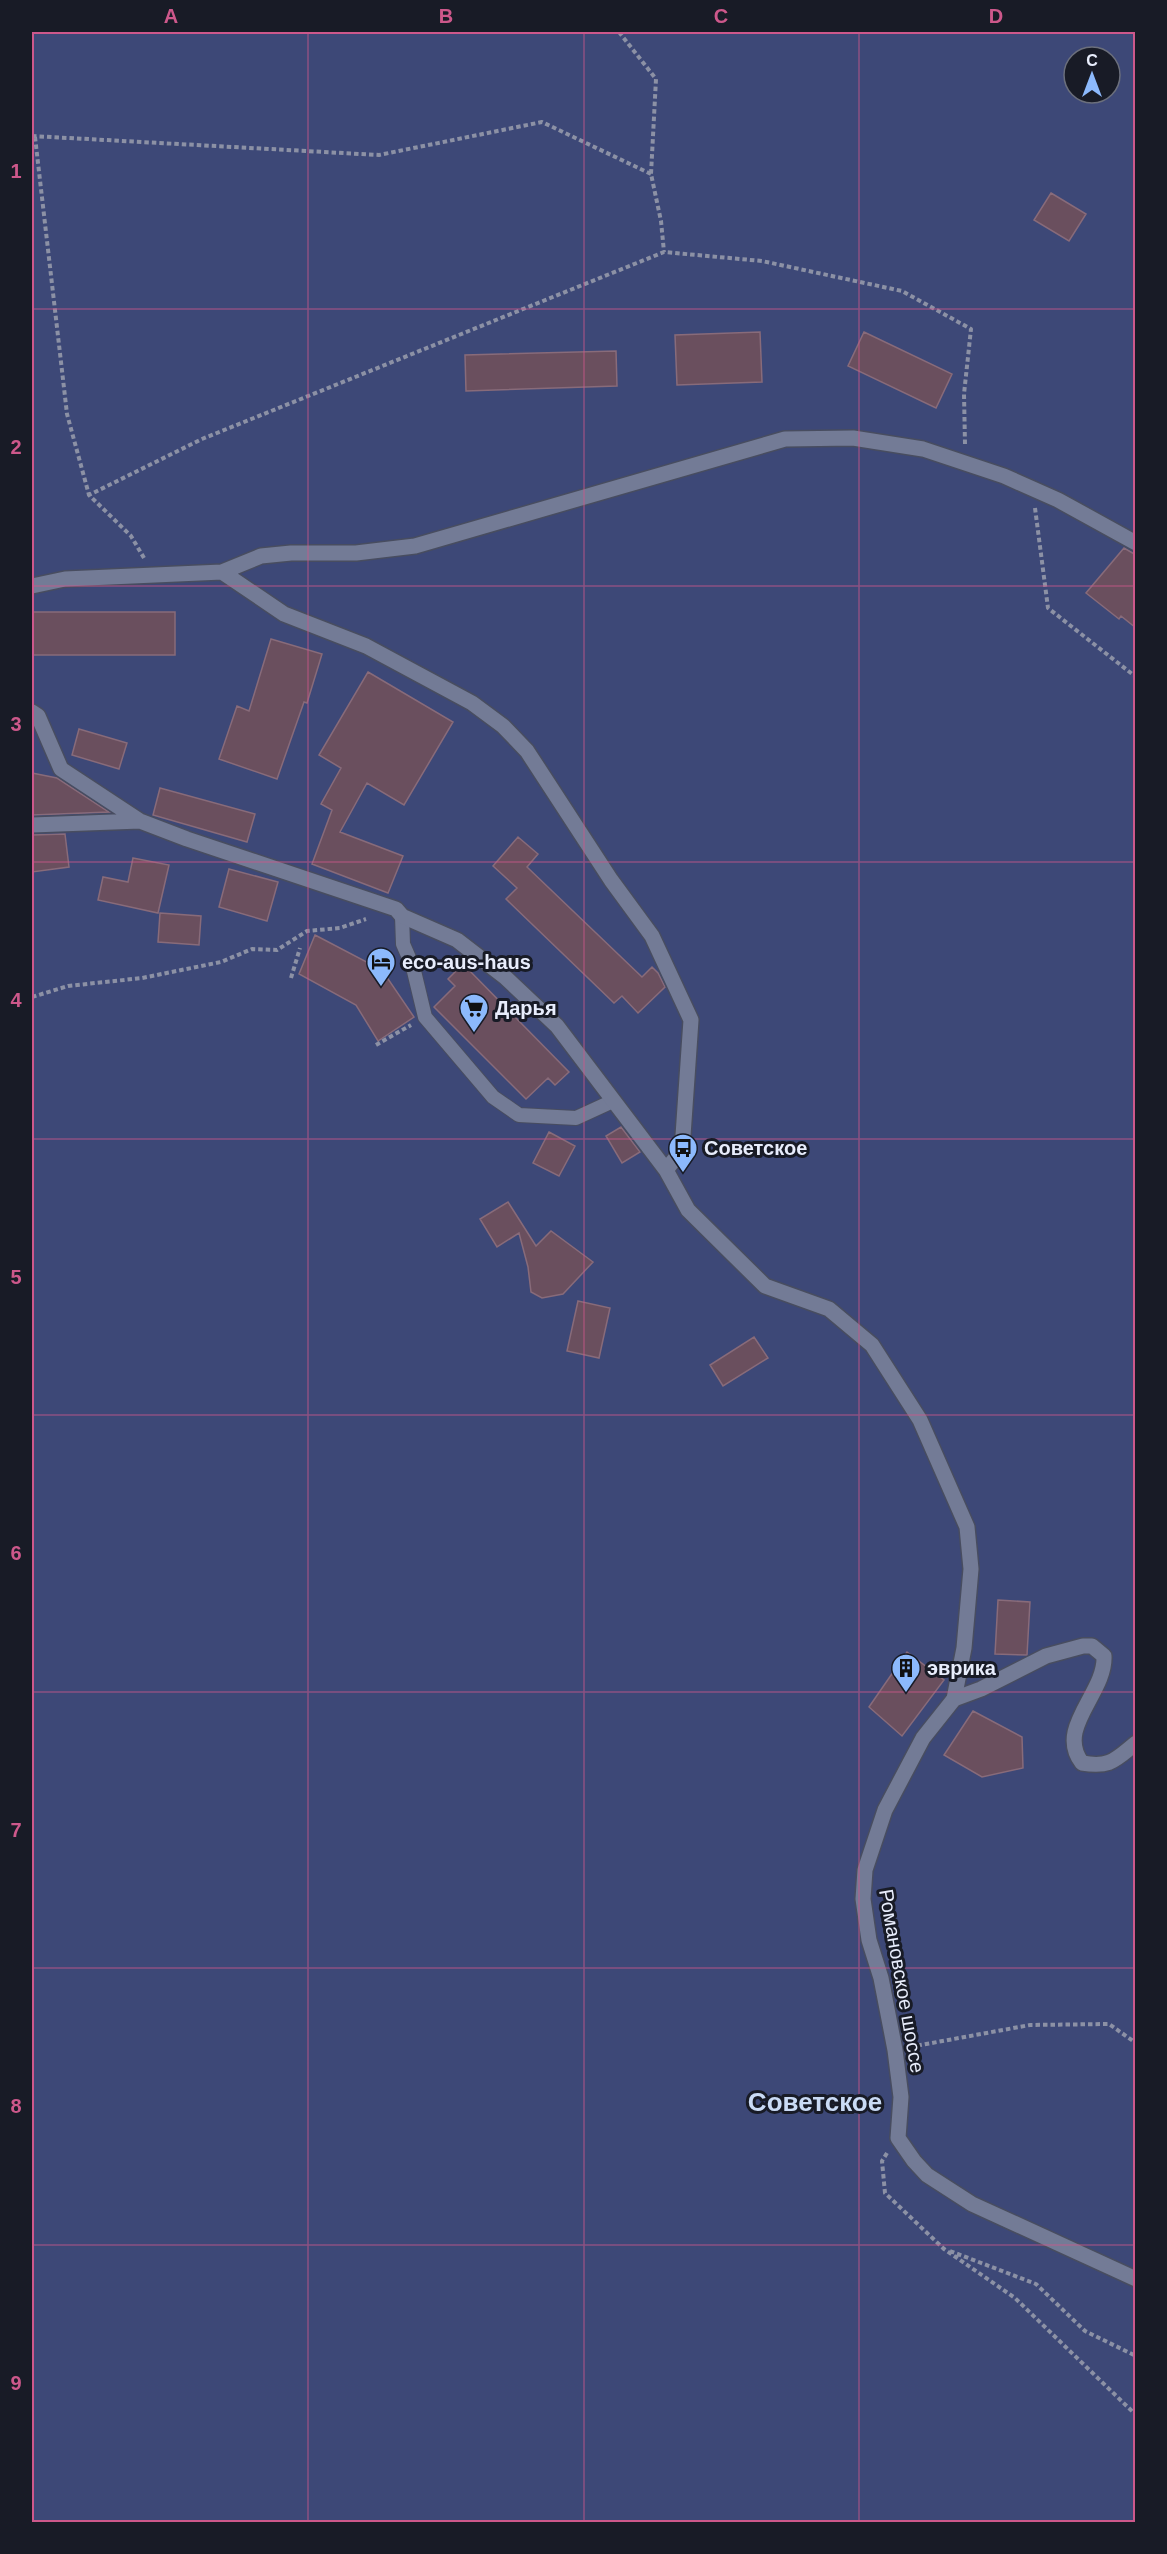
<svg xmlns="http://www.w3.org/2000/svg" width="1167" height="2554" font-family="Helvetica,sans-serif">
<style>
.green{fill:#3d4877;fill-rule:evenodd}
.building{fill:#6a4f5e;stroke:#886b7a;stroke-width:1.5}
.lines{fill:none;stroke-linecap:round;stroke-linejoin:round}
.service-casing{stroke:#484d60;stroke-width:16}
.minor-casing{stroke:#484d60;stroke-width:18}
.tertiary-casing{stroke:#484d60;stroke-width:18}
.path{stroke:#8c91a5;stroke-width:4;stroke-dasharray:4.5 3;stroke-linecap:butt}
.service{stroke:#737b96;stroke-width:14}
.minor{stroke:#737b96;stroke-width:15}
.tertiary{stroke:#737b96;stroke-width:15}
.grid{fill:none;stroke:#cd588b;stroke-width:1.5;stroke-opacity:0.55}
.labels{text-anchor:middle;stroke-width:6;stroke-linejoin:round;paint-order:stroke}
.poi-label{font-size:20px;font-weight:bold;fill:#e8edfc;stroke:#181b26;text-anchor:start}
.street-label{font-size:20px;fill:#e8edfc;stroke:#181b26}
.district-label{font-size:26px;font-weight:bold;fill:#cadbf5;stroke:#181b26}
.neatline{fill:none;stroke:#cd588b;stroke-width:2}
.grid-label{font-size:20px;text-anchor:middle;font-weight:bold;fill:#cd588b}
</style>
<rect width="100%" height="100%" fill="#2c324a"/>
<!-- green -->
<path class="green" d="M32,32H1135V2522H32ZM1074,57H1110V93H1074Z"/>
<!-- building -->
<path class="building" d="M1051,193L1086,214L1069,241L1034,220Z
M760,332L762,382L677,385L675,335Z
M864,332L952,374L936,408L848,366Z
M616,351L617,386L466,391L465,355Z
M1124,548L1136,555V628L1121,616L1119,619L1086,593Z
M32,612H175V655H32Z
M271,639L322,654L307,703L304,702L277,779L219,759L237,706L249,711Z
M368,672L453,722L404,805L367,783L340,832L403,856L388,893L312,864L332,810L321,804L341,768L319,755Z
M79,729L127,743L119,769L72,755Z
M32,773L57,778L109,812L32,815Z
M160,788L255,814L247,842L153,815Z
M65,834L69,867L32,872V835Z
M518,837L538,854L527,867L642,977L652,967L658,973L665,987L638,1013L622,996L614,1003L506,899L517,888L493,866Z
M133,858L169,865L158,913L98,900L103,877L128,882Z
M229,869L278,882L267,921L219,907Z
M160,913L201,916L199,945L158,942Z
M315,935L382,970L414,1017L378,1041L356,1005L299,974Z
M463,964L569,1072L555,1085L548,1078L526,1099L434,1007L455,986L448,979Z
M621,1127L640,1152L622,1163L606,1136Z
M549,1132L575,1146L559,1176L533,1163Z
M508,1202L536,1246L551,1231L593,1262L563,1294L542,1298L531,1292L528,1267L519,1233L497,1247L480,1219Z
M578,1301L610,1308L599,1358L567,1351Z
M754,1337L768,1358L723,1386L710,1365Z
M998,1600L1030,1602L1027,1655L995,1654Z
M907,1652L944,1680L902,1736L869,1707Z
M973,1711L1022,1737L1023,1768L982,1777L944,1755Z"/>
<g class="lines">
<!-- service casing -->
<g class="service-casing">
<path id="service" d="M402,916L403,944L413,967L425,1017L493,1097L519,1115L576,1118L613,1101"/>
</g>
<!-- minor casing -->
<g class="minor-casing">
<path id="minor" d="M222,572L284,614L366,646L472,703L503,726L527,751L611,880L652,936L691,1020L682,1150L666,1170L688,1210L765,1286L829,1309L872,1345L920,1420L967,1527L971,1569L964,1648L954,1699
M32,586L65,579L222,572L261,556L291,553H356L415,546L785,439L853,438L923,449L1004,476L1058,500L1136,543
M32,712L38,716L61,769L140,821L187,839L396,909L402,916L457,940L505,977L557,1026L666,1170
M32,825L140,821"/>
</g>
<!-- tertiary casing -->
<g class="tertiary-casing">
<path id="tertiary" d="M1136,1743C1115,1760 1110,1768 1082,1763C1055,1728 1106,1693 1104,1656L1092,1646H1083L1046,1656L981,1689L954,1699L923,1738L885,1810L865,1870L863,1899L869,1940L881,1978L895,2050L901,2097L898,2138L914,2161L927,2175L972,2204L1136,2279"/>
</g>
<!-- path -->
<path class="path" d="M619,32L656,79L651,174L661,221L664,252
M32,136L379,155L542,122L651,174
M35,137L67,414L89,495
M1035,508L1048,608L1136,677
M144,558L131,536L89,495L202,439L664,252L762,261L902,291L971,329L964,394L965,444
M291,978L300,948
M32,997L68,986L142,978L221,962L252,949L277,950L307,931L340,928L366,919
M376,1045L411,1025
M910,2047L1030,2025L1109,2024L1136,2043
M887,2153L882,2161L885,2193L944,2249L1015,2298L1136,2415
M950,2251L1036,2284L1085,2331L1136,2356"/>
<!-- service -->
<use href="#service" class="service"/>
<!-- minor -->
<use href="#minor" class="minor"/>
<!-- tertiary -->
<use href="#tertiary" class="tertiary"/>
</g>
<!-- grid -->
<path class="grid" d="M308,32V2522M584,32V2522M859,32V2522M32,309H1136M32,586H1136M32,862H1136M32,1139H1136M32,1415H1136M32,1692H1136M32,1968H1136M32,2245H1136"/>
<!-- icons -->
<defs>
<g id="hotel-pin" transform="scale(1.5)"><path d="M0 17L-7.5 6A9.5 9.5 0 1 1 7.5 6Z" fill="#8cb9fc" stroke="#181b26"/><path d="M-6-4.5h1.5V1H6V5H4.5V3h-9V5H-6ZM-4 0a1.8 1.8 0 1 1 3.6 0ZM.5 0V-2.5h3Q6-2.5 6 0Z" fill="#111"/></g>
<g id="supermarket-pin" transform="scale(1.5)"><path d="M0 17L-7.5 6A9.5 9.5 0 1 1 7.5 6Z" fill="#8cb9fc" stroke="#181b26"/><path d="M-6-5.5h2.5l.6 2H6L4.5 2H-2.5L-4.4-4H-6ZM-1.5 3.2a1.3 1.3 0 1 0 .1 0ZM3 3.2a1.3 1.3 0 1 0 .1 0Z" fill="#111"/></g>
<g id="bus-pin" transform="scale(1.5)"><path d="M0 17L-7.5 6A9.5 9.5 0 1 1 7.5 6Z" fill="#8cb9fc" stroke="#181b26"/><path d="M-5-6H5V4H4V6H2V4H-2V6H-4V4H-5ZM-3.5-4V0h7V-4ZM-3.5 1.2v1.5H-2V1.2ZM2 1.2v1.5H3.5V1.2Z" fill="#111"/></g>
<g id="building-pin" transform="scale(1.5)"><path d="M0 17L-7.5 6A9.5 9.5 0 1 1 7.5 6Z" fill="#8cb9fc" stroke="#181b26"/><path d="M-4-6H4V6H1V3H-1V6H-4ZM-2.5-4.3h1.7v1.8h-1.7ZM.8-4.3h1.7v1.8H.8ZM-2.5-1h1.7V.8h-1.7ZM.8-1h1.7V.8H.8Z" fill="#111"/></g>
</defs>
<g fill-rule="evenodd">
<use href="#hotel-pin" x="381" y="962"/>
<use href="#supermarket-pin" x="474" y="1008"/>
<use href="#bus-pin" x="683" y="1148"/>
<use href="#building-pin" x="906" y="1668"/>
</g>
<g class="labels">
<!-- poi labels -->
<g class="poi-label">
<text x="402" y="969">eco-aus-haus</text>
<text x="495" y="1015">Дарья</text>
<text x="704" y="1155">Советское</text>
<text x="927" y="1675">эврика</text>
</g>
<!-- street labels -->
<g class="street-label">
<text transform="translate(902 1981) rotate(80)" y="7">Романовское шоссе</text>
</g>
<!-- district labels -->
<g class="district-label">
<text x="815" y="2111">Советское</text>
</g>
</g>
<!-- border -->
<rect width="1167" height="2554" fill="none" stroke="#181b26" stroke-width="66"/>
<!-- north arrow -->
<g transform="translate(1092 75)"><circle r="28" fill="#181b26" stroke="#6b6f7c" stroke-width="1.5"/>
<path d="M0-4.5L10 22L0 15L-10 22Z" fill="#8cb9fc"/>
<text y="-9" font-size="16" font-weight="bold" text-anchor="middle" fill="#e8edfc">С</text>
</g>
<rect x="33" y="33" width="1101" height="2488" class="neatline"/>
<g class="grid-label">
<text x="171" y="23">A</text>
<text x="446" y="23">B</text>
<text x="721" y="23">C</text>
<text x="996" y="23">D</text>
<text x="16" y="178">1</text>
<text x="16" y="454">2</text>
<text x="16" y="731">3</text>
<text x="16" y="1007">4</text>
<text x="16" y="1284">5</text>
<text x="16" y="1560">6</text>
<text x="16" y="1837">7</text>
<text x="16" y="2113">8</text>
<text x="16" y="2390">9</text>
</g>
</svg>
